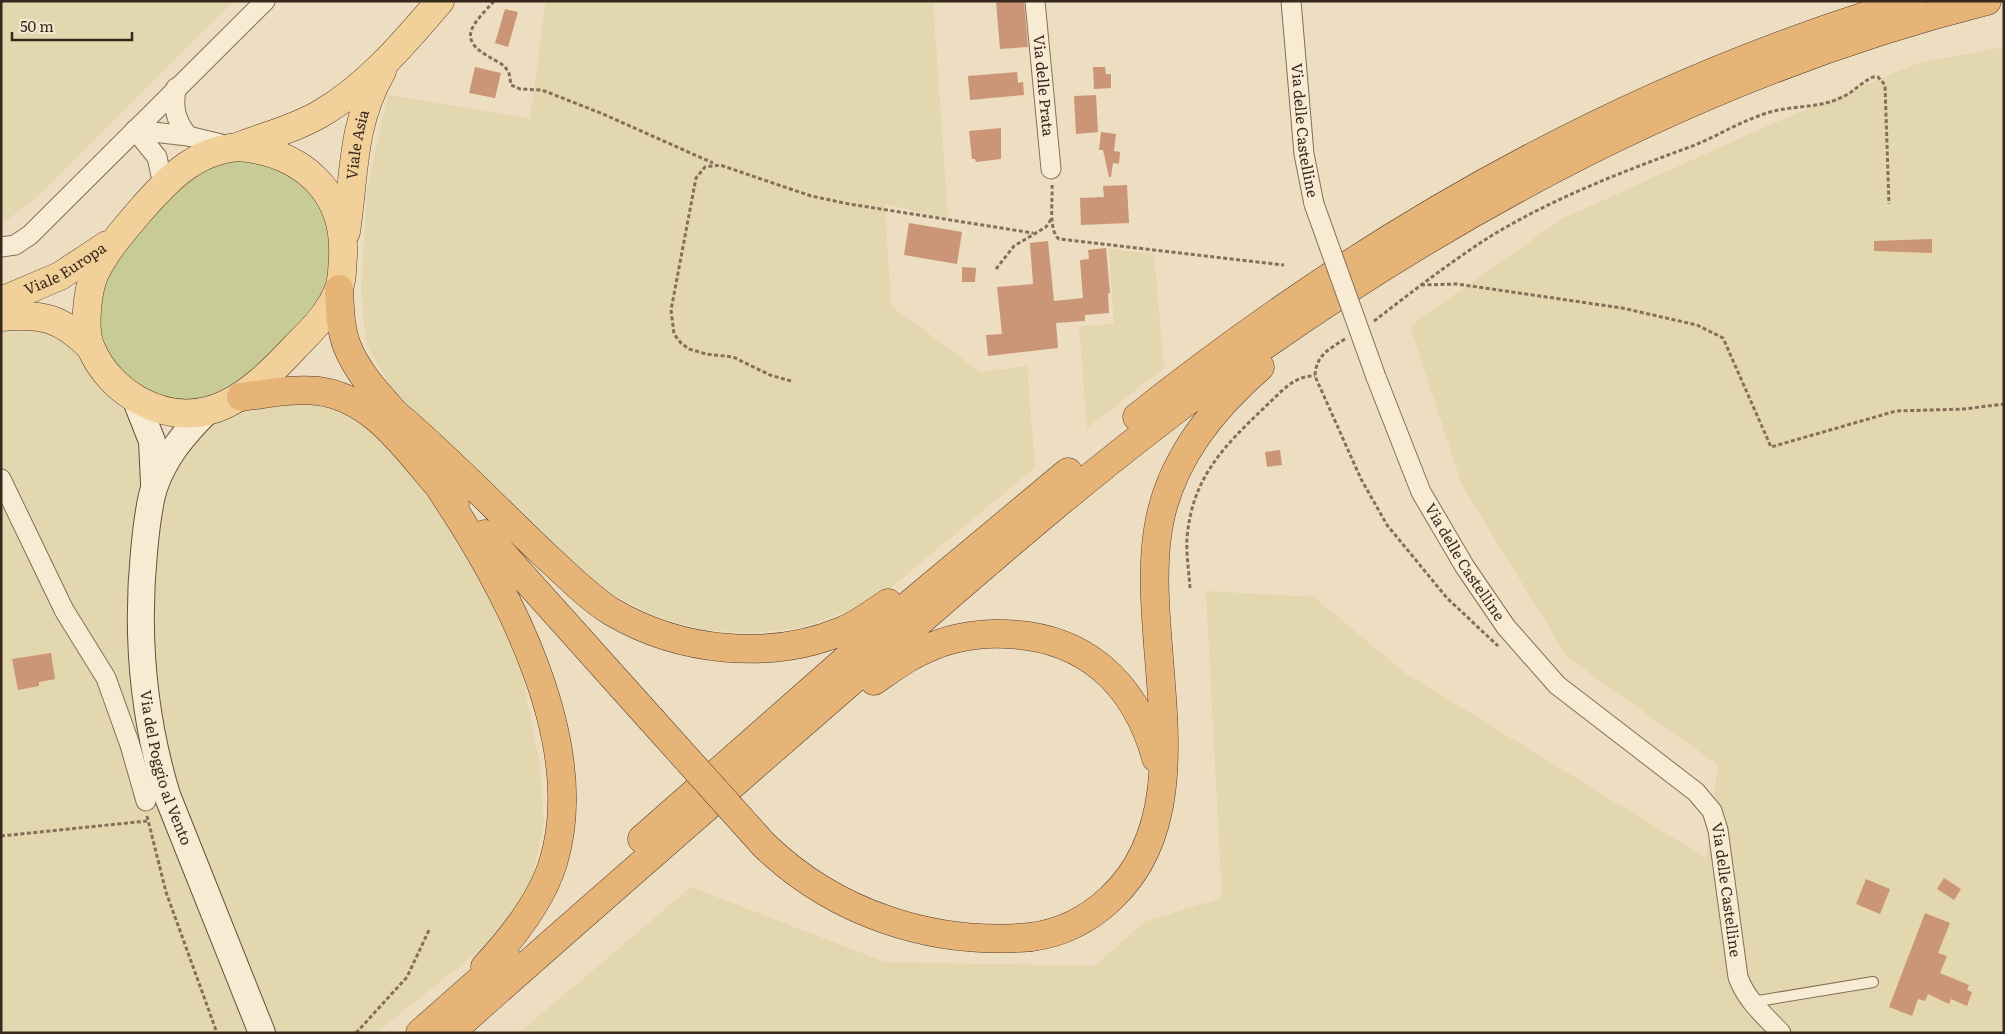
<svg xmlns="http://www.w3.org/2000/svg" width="2005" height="1034" font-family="Literata,serif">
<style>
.farmland{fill:#e3d7af}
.green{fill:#c8cb96}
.building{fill:#cb9577}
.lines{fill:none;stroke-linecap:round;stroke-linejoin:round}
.service-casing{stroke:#876e59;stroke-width:12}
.minor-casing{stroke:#876e59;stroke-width:21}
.secondary-casing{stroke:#68503c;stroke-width:28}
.primary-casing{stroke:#543d2d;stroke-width:29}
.trunk-casing{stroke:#543d2d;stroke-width:29}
.path{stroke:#876e59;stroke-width:3;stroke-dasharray:4 2.5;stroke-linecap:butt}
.service{stroke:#f8ebd4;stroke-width:10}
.minor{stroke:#f8ebd4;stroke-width:19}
.secondary{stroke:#f8ebd4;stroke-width:26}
.primary{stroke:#f1d099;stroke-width:28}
.trunk{stroke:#e6b476;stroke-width:28}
.minor-bridge-casing{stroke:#876e59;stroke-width:21;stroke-linecap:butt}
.trunk-bridge-casing{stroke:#543d2d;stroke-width:29;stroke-linecap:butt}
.minor-bridge{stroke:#f8ebd4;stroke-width:19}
.trunk-bridge{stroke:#e6b476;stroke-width:28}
.labels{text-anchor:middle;stroke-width:4;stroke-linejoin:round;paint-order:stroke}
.street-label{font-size:15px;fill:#37281d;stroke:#f5e8d1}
</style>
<rect width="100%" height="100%" fill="#edddc1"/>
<!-- farmland -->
<path class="farmland" d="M1,1H234L39,195L5,222L1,221Z
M546,1H933L948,219L885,204L891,306L980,372L1027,366L1035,467L887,591L848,611L800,628L753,633L703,630L656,617L614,595L571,563L511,509L393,390L366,344L361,290L367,188L388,95L530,119Z
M2004,47V1033H519L691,887L885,962L1095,966L1144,922L1222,898L1206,591L1314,597L1405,673L1706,858L1718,765L1567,657L1462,485L1410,326L1562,219L1767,126L1919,63Z
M1109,249L1154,254L1164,368L1087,428L1079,326L1114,324Z
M37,323L70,342L95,382L129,417L163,483L190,437L236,413L275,399L343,404L405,457L460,536L493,601L521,667L540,765L544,824L533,873L522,903L499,935L376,1033H1V327Z"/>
<!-- green -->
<path class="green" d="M242,160L281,169L302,184L319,205L329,230L330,269L321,294L305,315L248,377L216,397L178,402L132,383L108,353L100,329V304L107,279L113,268L171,191L216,163Z"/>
<!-- building -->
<path class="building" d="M996,1H1024L1028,47L1000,49Z
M505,9L518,12L508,47L495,43Z
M475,67L501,73L495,98L469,93Z
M1093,67H1105L1106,74H1111V88L1094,89Z
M1017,72L1018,83L1023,82L1024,95L970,100L968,76Z
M1096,95L1098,132L1076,134L1074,96Z
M1001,128V159L976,162L975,159H972L969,131Z
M1101,132L1116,134L1114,151L1120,152L1119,164L1113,163L1111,177H1109L1103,150H1099Z
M1127,185L1129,223L1081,225L1080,198L1104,197L1103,186Z
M909,223L962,232L957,264L904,255Z
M1932,239V253L1874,251V241Z
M1048,241L1054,301L1083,298L1080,260L1089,259L1088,250L1106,248L1110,293H1108L1109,313L1085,315V321L1056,323L1058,348L988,356L986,335L1002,334L997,287L1033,284L1030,243Z
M962,267L976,268L975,282H962Z
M1280,450L1282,465L1267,467L1265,452Z
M51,653L55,679L39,682V686L18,690L12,659Z
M1944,878L1961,889L1954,900L1937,889Z
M1866,879L1890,889L1880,914L1856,904Z
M1925,913L1950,923L1938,953L1947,956L1940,973L1969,985L1967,990L1972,992L1967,1006L1951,999L1949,1004L1928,994L1925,1001L1918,999L1912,1016L1889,1007Z"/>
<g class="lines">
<!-- service casing -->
<g class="service-casing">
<path id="service" d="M1752,1002L1873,982"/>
</g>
<!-- minor casing -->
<g class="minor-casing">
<g id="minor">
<path id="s1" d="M1035,1L1051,169"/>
<path id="s2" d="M1291,1L1304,154L1314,204"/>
<path d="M176,88C173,108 175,120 188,136"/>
<path d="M135,130L188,136L229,146"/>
<path d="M135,130L157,157L163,185"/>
<path d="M1,247L15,245L30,235L265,1"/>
<path id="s3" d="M1376,377L1421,492L1465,567L1506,627L1557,685L1696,792L1712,811L1718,830L1738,977C1746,1000 1765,1016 1781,1033"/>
<path d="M1,479L64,610L106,678L130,745L146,801"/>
</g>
</g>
<!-- secondary casing -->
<g class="secondary-casing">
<g id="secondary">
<path d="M135,398L152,441L154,484"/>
<path id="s4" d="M207,411C184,434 165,456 154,488C148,508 146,531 144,552C136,634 143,716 167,795L262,1033"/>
</g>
</g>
<!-- primary casing -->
<g class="primary-casing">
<g id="primary">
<path d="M242,145C269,135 296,128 320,114C367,87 405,42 440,1"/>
<path d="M238,147C300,152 346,190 343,256C342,266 343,278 339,288C332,310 312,330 296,346C253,392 206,436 140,401C119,390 100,370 91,348C83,331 87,290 95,273C106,250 124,230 140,211C168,179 194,151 238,147Z"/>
<path id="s5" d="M346,232C355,173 351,125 382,71"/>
<path id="s6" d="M1,301L60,276L107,245"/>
<path d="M1,317C42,313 62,318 90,347"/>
</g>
</g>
<!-- trunk casing -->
<g class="trunk-casing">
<path id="trunk" d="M339,289C340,308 340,328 347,346C359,377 386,402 407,427
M241,397C266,394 294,388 318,391C381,399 414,463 455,504
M397,415C449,459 496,509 546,556C567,575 588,597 612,612C680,652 770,661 842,631C859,624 873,613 888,603
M1137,417C1368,233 1628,86 1913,1
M441,490C507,588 590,743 553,863C541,902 512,938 485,967
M485,534L650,718
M874,681C893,668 911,654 933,646C954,637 981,633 1004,634C1084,636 1135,682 1156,758
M642,839L893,618L1068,472
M1031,937C1062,933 1089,919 1111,898C1210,806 1135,635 1160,519C1173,457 1213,408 1260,367
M420,1033L506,957
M450,1033C579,918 709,805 839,692C966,581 1093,468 1231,369C1460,205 1712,70 1987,1"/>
</g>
<!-- path -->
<path class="path" d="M494,1C473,25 455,38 491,58C496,61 504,64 507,70C510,73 510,80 511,85L520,89L542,90L603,114L713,163
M1052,185C1053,199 1048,231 1059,239L1284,265
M996,269L1014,246L1046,227L1052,218
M1421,285L1457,284L1622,308L1697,325L1723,338L1771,447L1896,411L1964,409L2004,404
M1374,321C1412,292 1450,262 1491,236C1555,197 1625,171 1695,145C1717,136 1738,123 1761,115C1786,105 1815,109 1838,99C1852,94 1860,83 1873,77H1878L1885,85L1889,204
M1345,339C1329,349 1316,355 1315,376L1361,479L1387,525L1447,598L1498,646
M791,381L770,375L733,357L706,354L689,349L681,343L674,334L671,310L696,178L705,167L720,165L811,196L849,204L1033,233
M1190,588C1189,572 1186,554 1187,538C1192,478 1223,447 1265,407C1280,393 1294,375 1315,376
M147,816L166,892L217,1033
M1,836L147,821
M356,1033L407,977L430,928"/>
<!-- service -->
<use href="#service" class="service"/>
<!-- minor -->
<use href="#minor" class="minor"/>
<!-- secondary -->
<use href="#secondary" class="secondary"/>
<!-- primary -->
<use href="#primary" class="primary"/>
<!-- trunk -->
<use href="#trunk" class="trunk"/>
<!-- minor-bridge casing -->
<g class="minor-bridge-casing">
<path id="minor-bridge" d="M1314,204L1376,377"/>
</g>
<!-- trunk-bridge casing -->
<g class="trunk-bridge-casing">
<path id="trunk-bridge" d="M650,718L764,845C835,914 934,946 1031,937"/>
</g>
<!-- minor-bridge -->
<use href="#minor-bridge" class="minor-bridge"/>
<!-- trunk-bridge -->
<use href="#trunk-bridge" class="trunk-bridge"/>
</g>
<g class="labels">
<!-- street labels -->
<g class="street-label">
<text dy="5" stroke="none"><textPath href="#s1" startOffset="85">Via delle Prata</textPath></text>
<text dy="5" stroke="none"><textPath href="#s2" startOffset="130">Via delle Castelline</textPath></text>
<text dy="5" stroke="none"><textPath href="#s5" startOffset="88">Viale Asia</textPath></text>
<text dy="5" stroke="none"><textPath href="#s6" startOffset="72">Viale Europa</textPath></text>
<text dy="5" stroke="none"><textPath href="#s3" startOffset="206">Via delle Castelline</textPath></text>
<text dy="5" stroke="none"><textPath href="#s4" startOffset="378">Via del Poggio al Vento</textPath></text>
<text dy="5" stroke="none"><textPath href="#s3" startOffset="641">Via delle Castelline</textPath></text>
</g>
</g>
<!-- border -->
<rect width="2005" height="1034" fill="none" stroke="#37281d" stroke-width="5"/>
<!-- scale -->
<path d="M12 32v8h120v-8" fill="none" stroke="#37281d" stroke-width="2.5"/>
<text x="20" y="32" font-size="15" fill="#37281d" stroke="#f5e8d1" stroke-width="4" paint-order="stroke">50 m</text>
</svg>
